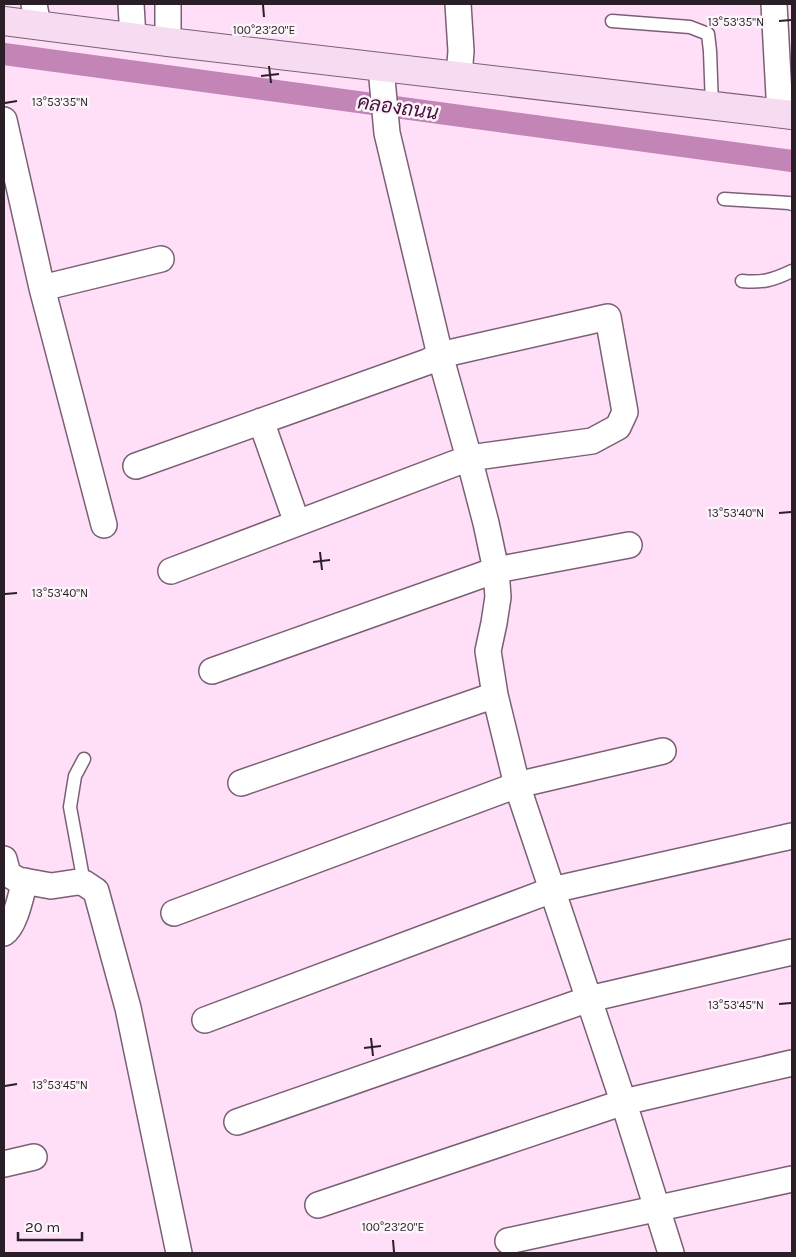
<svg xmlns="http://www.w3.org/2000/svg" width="796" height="1257" font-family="Karla,Sarabun,sans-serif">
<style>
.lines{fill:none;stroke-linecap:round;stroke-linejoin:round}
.canal{stroke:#c384b6;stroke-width:22}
.lane-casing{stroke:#7b6075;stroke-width:15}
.street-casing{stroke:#7b6075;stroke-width:28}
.secondary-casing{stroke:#7b6075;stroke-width:30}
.lane{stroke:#fff;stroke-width:12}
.street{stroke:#fff;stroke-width:25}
.secondary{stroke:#f6dbf1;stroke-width:28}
.ticks{fill:none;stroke:#2a1e27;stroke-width:2}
.labels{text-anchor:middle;stroke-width:5;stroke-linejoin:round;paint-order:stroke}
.water-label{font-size:20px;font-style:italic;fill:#460d3e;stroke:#fbf5fa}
.ticks-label{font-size:12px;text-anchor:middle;fill:#2a1e27;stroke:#fbf5fa;stroke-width:5;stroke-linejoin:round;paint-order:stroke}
</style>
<rect width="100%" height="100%" fill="#ffdef7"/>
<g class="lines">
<!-- canal -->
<path class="canal" d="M4,54L792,161"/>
<!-- lane casing -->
<g class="lane-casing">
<path id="lane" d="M612,21L690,27L708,34L710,51L712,106
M724,199L789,203L792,204
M742,281C763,283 773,280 792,271
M84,759L75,776L70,807L84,883"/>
</g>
<!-- street casing -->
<g class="street-casing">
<path id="street" d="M34,4L38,25
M131,4L133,38
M168,4V42
M458,4L461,51L459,76
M774,4L780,114
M4,120L42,288L104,525
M42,288L161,259
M608,317L625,412L618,427L592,441L469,458L440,355Z
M261,421L297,523
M136,466L427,362L440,355L387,133L381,68
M171,571L469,458L486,523L496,570L498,597L494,623L488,651L495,695L517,785L628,1116L671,1253
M212,671L496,570L629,545
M241,783L495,695
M4,859L8,874L18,880L51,886L78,882L84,883L96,891L128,1008L179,1253
M174,913L517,785L663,751
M4,933C15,926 21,895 25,881
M205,1020L552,890L792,836
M237,1122L589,999L792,952
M4,1164L34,1157
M318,1205L624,1102L792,1063
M508,1241L792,1179"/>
</g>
<!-- secondary casing -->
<g class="secondary-casing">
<path id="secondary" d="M4,21L168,42L792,115"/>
</g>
<!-- lane -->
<use href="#lane" class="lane"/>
<!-- street -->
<use href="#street" class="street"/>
<!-- secondary -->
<use href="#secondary" class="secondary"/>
</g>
<!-- ticks -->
<path class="ticks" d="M263,5L264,17M779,21L791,20M269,66L271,83M261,76L279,74M5,103L17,101M779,513L791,512M320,552L322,570M313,562L330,560M5,594L17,593M779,1004L791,1003M371,1038L373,1056M364,1048L381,1046M5,1086L17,1084M393,1240L394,1252"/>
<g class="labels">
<!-- water labels -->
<g class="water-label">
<text transform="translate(398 107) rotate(8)" y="7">คลองถนน</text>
</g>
</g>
<g class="ticks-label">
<text x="736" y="26">13°53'35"N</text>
<text x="264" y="34">100°23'20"E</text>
<text x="60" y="106">13°53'35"N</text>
<text x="736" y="517">13°53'40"N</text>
<text x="60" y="597">13°53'40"N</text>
<text x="736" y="1009">13°53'45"N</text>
<text x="60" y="1089">13°53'45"N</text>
<text x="393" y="1231">100°23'20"E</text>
</g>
<!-- border -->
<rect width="796" height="1257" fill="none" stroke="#2a1e27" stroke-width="10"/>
<!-- scale -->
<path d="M18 1232v8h64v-8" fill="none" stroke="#2a1e27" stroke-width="2.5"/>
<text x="25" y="1232" font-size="15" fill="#2a1e27" stroke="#fbf5fa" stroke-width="4" paint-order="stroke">20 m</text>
</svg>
